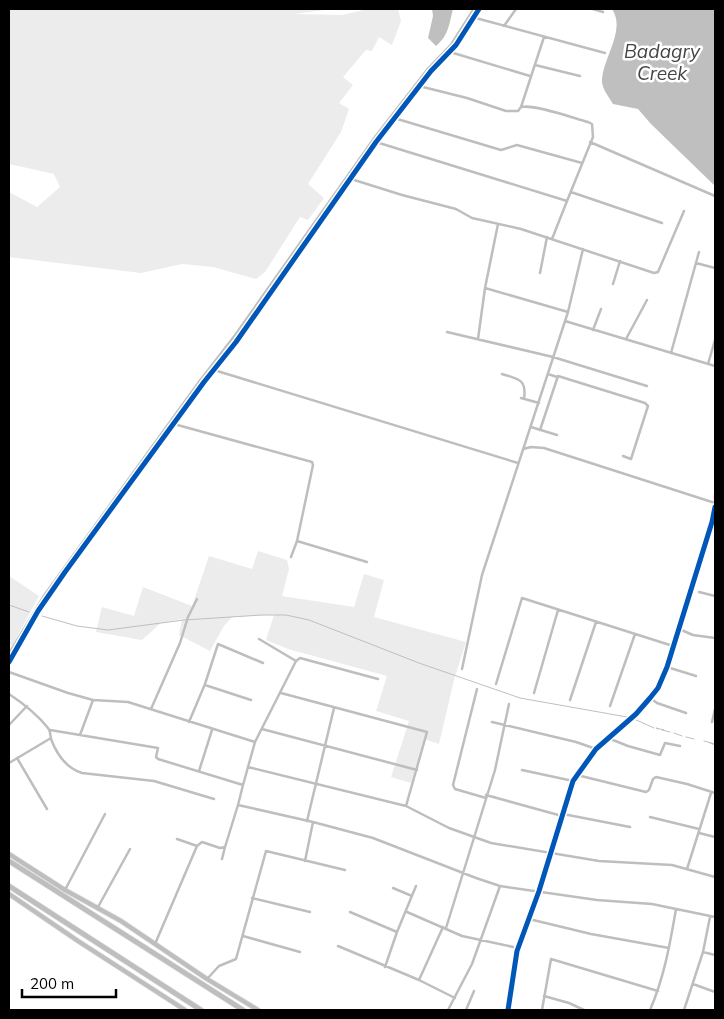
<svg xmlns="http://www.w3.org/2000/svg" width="724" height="1019" font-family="Mulish,sans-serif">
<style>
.green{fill:#ececec}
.water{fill:#bfbfbf}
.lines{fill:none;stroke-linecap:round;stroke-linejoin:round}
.stream{stroke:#bfbfbf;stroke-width:1}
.primary-casing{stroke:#dbdbdb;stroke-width:5.5}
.motorway-casing{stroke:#dbdbdb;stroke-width:6}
.minor{stroke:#bebebe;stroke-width:2.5}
.tertiary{stroke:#bebebe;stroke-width:3}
.primary{stroke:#bebebe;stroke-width:4}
.motorway{stroke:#bebebe;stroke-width:4.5}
.cycleway-casing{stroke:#fff;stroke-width:8}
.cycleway{stroke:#0057b8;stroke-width:5}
.labels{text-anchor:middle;stroke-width:5;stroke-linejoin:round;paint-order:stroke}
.water-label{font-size:19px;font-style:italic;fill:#444;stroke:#fff}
</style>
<rect width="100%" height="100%" fill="#fff"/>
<!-- green -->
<path class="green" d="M9,9H332L294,14L342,15L368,9H398L401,21L392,45L379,37L372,51L366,50L343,77L353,85L339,103L349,109L341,132L308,184L324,198L308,220L300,217L265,272L256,279L213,267L182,264L141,273L9,257V192L37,207L60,187L54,174L9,164Z
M258,551L287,560L289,569L282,596L354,607L364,574L384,580L374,617L466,642L454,680L439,744L424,739L411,783L391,777L409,721L376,711L387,676L288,649L266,640L274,615L232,617L224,626L210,651L179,635L182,619L161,623L142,640L96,632L102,607L134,616L143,587L192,606L209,556L252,569Z
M9,576L39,596L12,646L9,644Z"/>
<!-- water -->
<path class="water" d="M432,9H453C449,24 449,35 436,46L428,38L433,16Z
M612,9H715V186L651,124L638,109L613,104C609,97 601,88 602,79C604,56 626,30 612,9Z"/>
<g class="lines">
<!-- stream -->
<path class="stream" d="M9,605L29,612
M42,616L77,626L108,630L184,620L262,615H286L309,620L419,663L520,698L627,717
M634,719L654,728
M658,729L656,728L664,730
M662,730L670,732
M674,733L682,736
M686,737L694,739
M704,741L715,744
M710,743L715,745"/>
<!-- primary casing -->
<g class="primary-casing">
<path id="primary" d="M9,854L65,890L121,921L207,979L258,1010
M9,894L78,941L185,1010"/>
</g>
<!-- motorway casing -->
<g class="motorway-casing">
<path id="motorway" d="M9,861L243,1010
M9,886L201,1010"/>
</g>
<!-- minor -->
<path class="minor" d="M593,9L603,12
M472,17L605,53
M504,26L516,9
M450,52L530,76
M535,65L580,76
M419,86L467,98L506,111H518L521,107
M394,118L501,150L517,145L582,163
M376,142L567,201L593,137L592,124L588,122C573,118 535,104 521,107L544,37
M590,142L715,196
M351,179L402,195L456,209L472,218L521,229L654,273L658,272L684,211
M571,192L662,223
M552,239L567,201
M696,263L715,268
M540,273L547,237
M613,284L620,261
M485,288L568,312
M565,321L715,366
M593,330L601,309
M447,332L553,357L647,386
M478,339L485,288L498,224
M626,339L647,300
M671,353L699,252
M708,364L715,340
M214,370L518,463
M502,374C518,379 527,379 524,399
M548,374L557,377
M521,398L539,403
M174,424L312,462L313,465L297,541L367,562
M531,427L557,435
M540,430L558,376L645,403L648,406L631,459L623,456
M523,449L531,447L544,448L715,503
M715,494V500
M291,557L297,541
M699,592L715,596
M679,629L693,635L715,638
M259,639L296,661L300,658L378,679
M667,667L696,676
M462,669L482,575L568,312L583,249
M9,672L68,693L93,700L128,702L255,742
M496,684L522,598L673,646
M205,685L251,700
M477,689L453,785L455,789L486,798
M281,693L427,732L406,806
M534,693L558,610
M9,694C24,704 37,714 48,728C51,732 50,735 51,739C57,755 66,768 82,773L154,781L214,799
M650,698L657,703L686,713
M570,700L596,622
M610,706L635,634
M151,709L180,643L188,617L197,599
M189,722L205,684L218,644L263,663
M492,722L576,742L596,749
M712,722L715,709
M9,725L27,706
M262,729L417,770
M50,730L158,748L156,757L158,759L243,785L255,742L296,661
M80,735L93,700
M608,738L628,746L660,755L665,743L680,746
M17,758L47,809
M9,763L51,738
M248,767L406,806L449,828L491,843L599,861L672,865L715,877
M522,770L573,781
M199,771L212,730
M577,775L646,792L649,790L653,779L656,777L687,784L715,793
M243,785L238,805L313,822L373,838L476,878L500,886L597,900L652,904L715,917
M486,795L562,816
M563,814L630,827
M650,817L699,829
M307,821L334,708
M699,833L715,837
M177,839L197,846
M222,859L225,847
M305,861L313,822
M687,869L711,793
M393,888L412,896
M65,890L105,814
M252,898L310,912
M98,907L130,849
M350,912L397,932
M407,912L462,936L518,948
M529,919L591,934L669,948
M446,928L495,770L509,704
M243,936L300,952
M155,944L197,846L202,842L220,848L225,847L238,805
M338,946L419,980L455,998
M703,952L715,955
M385,967L397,932L416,886
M207,979L219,966L236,959L266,851L345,870
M419,980L443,927
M693,984L715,992
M544,996L569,1003L584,1010
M448,1010L472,964L500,886
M466,1010L474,991
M542,1010L551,959L658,991
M650,1010C664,978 670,944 676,909
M684,1010L703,952L710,917"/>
<!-- tertiary -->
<path class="tertiary" d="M9,654L44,596L200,381L234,337L373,140L428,69L451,45L474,9
M9,662L38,611L65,572L204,382L236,342L376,142L431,71L456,45L479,9
M508,1010L517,951L539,891L573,781L596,749L636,714L650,698L658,688L667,667L712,522L715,507"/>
<!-- primary -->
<use href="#primary" class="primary"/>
<!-- motorway -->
<use href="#motorway" class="motorway"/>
<!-- cycleway casing -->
<g class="cycleway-casing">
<path id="cycleway" d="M9,662L38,611L65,572L204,382L236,342L376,142L431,71L456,45L479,9
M508,1010L517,951L539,891L573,781L596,749L636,714L650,698L658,688L667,667L712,522L715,507"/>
</g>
<!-- cycleway -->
<use href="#cycleway" class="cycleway"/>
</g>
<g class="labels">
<!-- water labels -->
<g class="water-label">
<text x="662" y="58">Badagry<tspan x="662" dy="22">Creek</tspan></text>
</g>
</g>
<!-- border -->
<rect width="724" height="1019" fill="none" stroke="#000000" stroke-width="20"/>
<!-- scale -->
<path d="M22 989v8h94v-8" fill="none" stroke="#000000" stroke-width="2.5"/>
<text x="30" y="989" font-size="15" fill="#000000" stroke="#ffffff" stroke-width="4" paint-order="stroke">200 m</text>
</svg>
